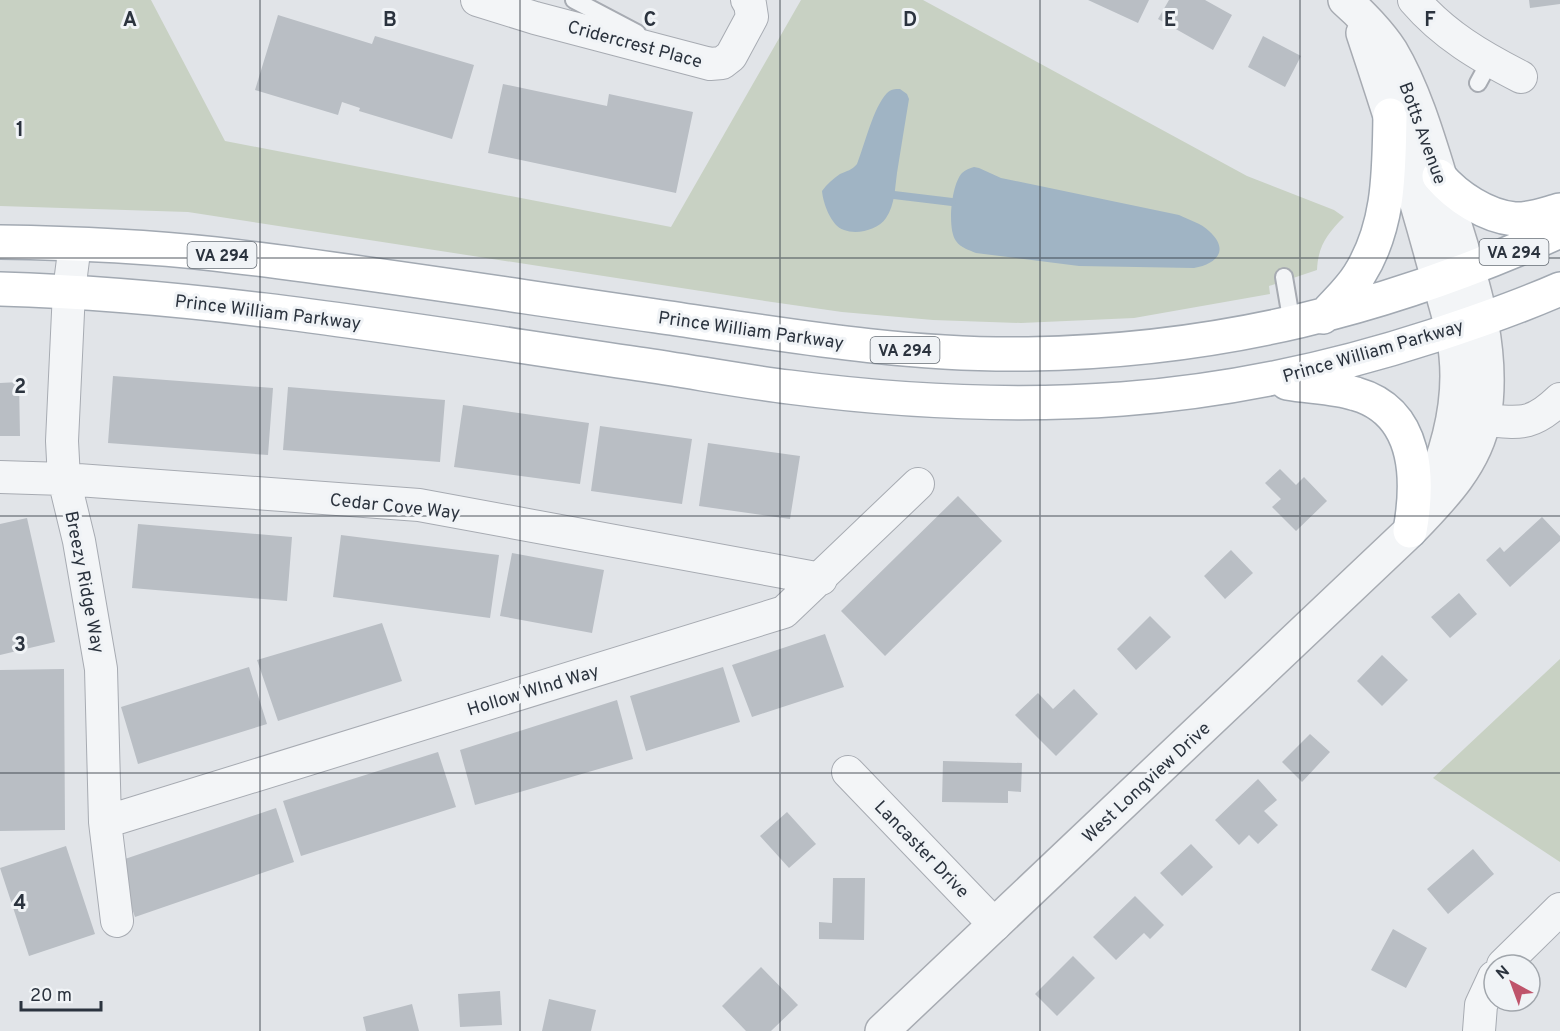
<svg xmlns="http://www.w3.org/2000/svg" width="1560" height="1031" font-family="Overpass,sans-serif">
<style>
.green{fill:#c8d1c3}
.water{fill:#a0b4c4}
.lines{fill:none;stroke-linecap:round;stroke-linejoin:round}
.stream{stroke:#a0b4c4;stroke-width:8}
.building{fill:#b9bec4}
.service-casing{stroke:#a7abb2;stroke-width:20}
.minor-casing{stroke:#a7abb2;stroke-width:34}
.tertiary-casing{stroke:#a7abb2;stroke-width:36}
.primary-casing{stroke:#a2a9b2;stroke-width:36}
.service{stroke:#f3f5f7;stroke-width:16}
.minor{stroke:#f3f5f7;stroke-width:32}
.tertiary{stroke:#f3f5f7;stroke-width:33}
.primary{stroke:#fff;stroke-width:33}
.grid{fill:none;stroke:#2b333e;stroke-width:1.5;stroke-opacity:0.55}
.labels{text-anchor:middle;stroke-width:6;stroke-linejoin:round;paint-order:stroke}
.shield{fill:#f0f3f6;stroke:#666d75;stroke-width:1.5}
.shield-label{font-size:16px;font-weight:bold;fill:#2b333e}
.street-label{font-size:18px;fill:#2b333e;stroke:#f0f3f6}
.grid-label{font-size:20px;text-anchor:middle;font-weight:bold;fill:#2b333e;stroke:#f0f3f6;stroke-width:6;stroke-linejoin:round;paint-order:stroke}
</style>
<rect width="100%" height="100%" fill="#e1e4e8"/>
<!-- green -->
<path class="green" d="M0,0H151L225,141L671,227L801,0H923L1247,176L1334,210L1344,217C1327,234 1318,246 1317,270L1269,286L1270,294L1134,318L1021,323L933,320L842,312L765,301L188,212L0,206Z
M1560,659V862L1433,778Z"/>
<!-- water -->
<path class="water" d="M900,89L907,94L909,99C905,123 901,148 897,173C895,187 895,205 886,218C878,230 857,235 844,230C831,226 823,203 822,191C827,184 833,179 840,174C847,171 852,170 857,164C865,144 873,108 887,93C891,89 895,89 900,89Z
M974,167L979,168L1001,178L1179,215C1189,220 1201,223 1209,231C1230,250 1217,264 1194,268L1079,266L976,253C969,250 961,248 956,241C947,229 951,185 962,173C965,170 970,168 974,167Z"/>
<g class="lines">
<!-- stream -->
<path class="stream" d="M894,195L952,202"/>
</g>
<!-- building -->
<path class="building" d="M1088,0H1149L1138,23Z
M1169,0H1205L1232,15L1213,50L1158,19Z
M1529,0H1560V4L1530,8Z
M278,15L372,44L375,36L474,65L452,139L359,111L360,108L342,102L338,115L255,90Z
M1263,36L1301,56L1285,87L1248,67Z
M503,84L607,106L609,94L693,112L676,193L488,153Z
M113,376L273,388L268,455L108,443Z
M19,382L20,436H0V383Z
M288,387L445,400L440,462L283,450Z
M463,405L589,423L580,484L454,467Z
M600,426L692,439L682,504L591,491Z
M708,443L800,456L790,519L699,506Z
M1280,469L1296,485L1304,477L1327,501L1296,531L1272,507L1281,499L1265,483Z
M958,496L1002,541L885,656L841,611Z
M1542,517L1560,536V541L1510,587L1486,560L1500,547L1504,552Z
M27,518L55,642L0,655V524Z
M138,524L292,537L287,601L132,588Z
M341,535L499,555L490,618L333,597Z
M1231,550L1253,573L1225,599L1204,576Z
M512,553L604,570L592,633L500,616Z
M1459,593L1477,614L1450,638L1431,617Z
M1150,616L1171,637L1136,670L1117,649Z
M382,623L402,681L278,721L257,660Z
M825,634L844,687L752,717L732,665Z
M1382,655L1408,680L1382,706L1357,681Z
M249,667L267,724L138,764L121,707Z
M723,667L740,722L646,751L630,696Z
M64,669L65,830L0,831V670Z
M1074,689L1098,714L1056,756L1015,715L1038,693L1053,709Z
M617,700L633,759L475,805L460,750Z
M1310,734L1330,752L1302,782L1282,762Z
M438,752L456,807L301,856L283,801Z
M943,761L1022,763L1021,792L1008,791V803L942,802Z
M1258,779L1277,800L1264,811L1278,825L1258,844L1249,835L1239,845L1215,820Z
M276,808L294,862L135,917L116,862Z
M787,812L816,844L789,868L760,836Z
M1191,844L1213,867L1182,896L1160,873Z
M66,846L95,934L29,956L0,868Z
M1473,849L1494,874L1448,914L1427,889Z
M833,878H865L864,940L819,939V922L832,923Z
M1135,896L1164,925L1150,939L1144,933L1116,960L1093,937Z
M1393,929L1427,948L1406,988L1371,970Z
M1073,956L1095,978L1057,1016L1035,994Z
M761,967L798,1005L771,1031H746L722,1006Z
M500,991L502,1025L460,1027L458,994Z
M549,999L596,1010L591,1031H542Z
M412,1004L419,1031H366L363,1017Z"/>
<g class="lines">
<!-- service casing -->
<g class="service-casing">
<path id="service" d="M574,0L637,33
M1478,83L1490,61
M1284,277L1292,324"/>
</g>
<!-- minor casing -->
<g class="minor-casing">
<path id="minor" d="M477,0L535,18L710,64L722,63L731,56L752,17L750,4L747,0
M1414,0C1444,35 1480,56 1521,77
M75,244L69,291L62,441L64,479L79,541L101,669L105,822L117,921
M1484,420C1521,423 1532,426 1560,399
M0,477L64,479L419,505L821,579
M848,772L995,925
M105,822L784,612L918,484
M1503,965L1560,909
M1479,1031L1481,1005L1494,977"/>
</g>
<!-- tertiary casing -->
<g class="tertiary-casing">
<path id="tertiary" d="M1363,33C1387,105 1410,177 1430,250C1439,285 1453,321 1456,356C1461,405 1447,454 1427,498
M882,1031L1410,531C1441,499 1476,464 1484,418C1497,342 1467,267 1446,196C1431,148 1416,93 1391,51C1380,34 1360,13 1345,0"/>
</g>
<!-- primary casing -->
<g class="primary-casing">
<path id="primary" d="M1439,176C1457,197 1486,216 1514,219C1530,220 1545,214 1560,210
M0,242C72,243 144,246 215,254C362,271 509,295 656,316C780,334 903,356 1028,354C1218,351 1388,309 1560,231
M0,289C214,295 427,333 639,364C689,371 739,381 789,387C897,401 1013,407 1122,399C1229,391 1332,369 1433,336C1476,322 1519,307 1560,289
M1323,317C1335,303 1349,291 1359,275C1390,226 1389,171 1390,115
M1287,383C1309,387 1335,387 1356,394C1419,412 1419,480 1410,531"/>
</g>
<!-- service -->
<use href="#service" class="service"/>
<!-- minor -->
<use href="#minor" class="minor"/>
<!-- tertiary -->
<use href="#tertiary" class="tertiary"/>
<!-- primary -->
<use href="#primary" class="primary"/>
</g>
<!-- grid -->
<path class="grid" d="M260,0V1031M520,0V1031M780,0V1031M1040,0V1031M1300,0V1031M0,258H1560M0,516H1560M0,773H1560"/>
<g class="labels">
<!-- shield labels -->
<g class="shield">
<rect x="1479.5" y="239" width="69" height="26" rx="4.5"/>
<rect x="187.5" y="242" width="69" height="26" rx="4.5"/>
<rect x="870.5" y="337" width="69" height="26" rx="4.5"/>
</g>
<g class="shield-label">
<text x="1514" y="258">VA 294</text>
<text x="222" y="261">VA 294</text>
<text x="905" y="356">VA 294</text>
</g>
<!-- street labels -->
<g class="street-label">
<text transform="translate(635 44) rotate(15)" y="6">Cridercrest Place</text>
<text transform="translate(1423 133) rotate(70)" y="6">Botts Avenue</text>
<text transform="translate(268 312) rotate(7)" y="6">Prince William Parkway</text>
<text transform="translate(751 330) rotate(8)" y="6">Prince William Parkway</text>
<text transform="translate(1373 351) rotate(-16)" y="6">Prince William Parkway</text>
<text transform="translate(395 506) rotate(6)" y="6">Cedar Cove Way</text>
<text transform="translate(85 582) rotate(79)" y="6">Breezy Ridge Way</text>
<text transform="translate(533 690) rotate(-17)" y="6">Hollow WInd Way</text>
<text transform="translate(1146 782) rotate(-43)" y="6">West Longview Drive</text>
<text transform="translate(922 849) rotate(46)" y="6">Lancaster Drive</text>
</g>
</g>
<g class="grid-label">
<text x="130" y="26">A</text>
<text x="390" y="26">B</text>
<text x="650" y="26">C</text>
<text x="910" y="26">D</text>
<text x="1170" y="26">E</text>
<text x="1430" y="26">F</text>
<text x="20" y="136">1</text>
<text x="20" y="393">2</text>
<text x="20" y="651">3</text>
<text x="20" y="909">4</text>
</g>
<!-- north arrow -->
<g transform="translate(1512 983) rotate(319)"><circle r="28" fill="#f0f3f6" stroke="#a1a6ac" stroke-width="1.5"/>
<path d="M0-4.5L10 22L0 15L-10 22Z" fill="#bf546b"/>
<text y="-9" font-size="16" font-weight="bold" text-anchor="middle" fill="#2b333e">N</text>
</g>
<!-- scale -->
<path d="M21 1001v9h80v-9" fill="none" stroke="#2b333e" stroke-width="3"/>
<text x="30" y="1001" font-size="18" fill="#2b333e" stroke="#f0f3f6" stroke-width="4.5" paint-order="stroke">20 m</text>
</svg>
